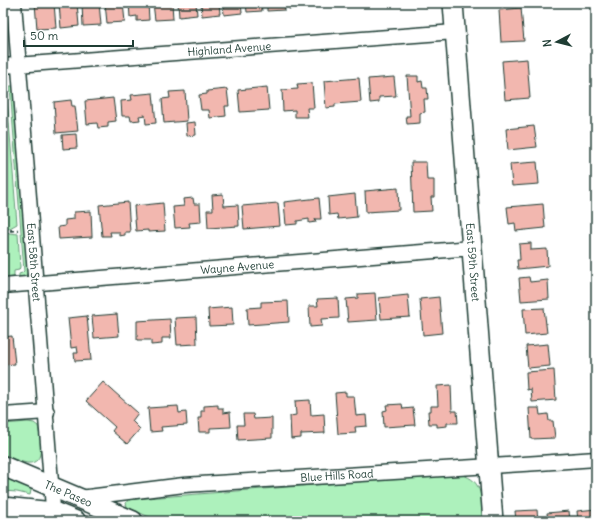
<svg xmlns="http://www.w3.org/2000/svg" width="599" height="524" font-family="Delius,sans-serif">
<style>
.green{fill:#adf1bc;stroke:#669778}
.building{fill:#f2b7af;stroke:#1f3d34}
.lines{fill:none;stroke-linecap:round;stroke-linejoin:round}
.street-casing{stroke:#1f3d34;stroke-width:17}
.secondary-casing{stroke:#1f3d34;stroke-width:22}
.path{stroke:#1f3d34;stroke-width:2.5;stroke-dasharray:4 3;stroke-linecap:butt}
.street{stroke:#fff;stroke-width:14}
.secondary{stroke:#fff;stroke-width:19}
.labels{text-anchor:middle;stroke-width:3;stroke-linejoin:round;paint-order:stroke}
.street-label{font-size:11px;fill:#1f3d34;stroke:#fff}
</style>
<rect width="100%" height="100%" fill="#fff"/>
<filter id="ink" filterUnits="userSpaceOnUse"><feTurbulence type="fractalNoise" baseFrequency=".025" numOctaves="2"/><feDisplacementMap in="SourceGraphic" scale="8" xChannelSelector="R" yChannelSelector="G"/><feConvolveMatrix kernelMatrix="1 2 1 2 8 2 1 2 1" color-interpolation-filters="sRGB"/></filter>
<g filter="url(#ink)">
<!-- green -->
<path class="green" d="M3,83H6L17,224L8,229H3Z
M10,86H13L28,271L26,276L19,277V274L22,273L24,271Z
M8,232L9,233L18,234L20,267L19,270L14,271V277L3,278V233Z
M28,422L34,423L38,426C40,437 47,465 27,463C19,462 10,457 3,454V424Z
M456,474C484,477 481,498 483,521H158L127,507L126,503L128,500L134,499Z
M3,475L32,486L30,495L17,492L3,491Z"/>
<!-- building -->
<path class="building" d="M35,3H54L56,28L37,29Z
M59,3H77L79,26L61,28Z
M82,3H99L101,25L83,26Z
M105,3H123L125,22L107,23Z
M129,3H148L149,20L137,21V16L130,17Z
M153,3H172L173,19L155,20Z
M178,3H196L197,15L179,17Z
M201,3H219L220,14L202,16Z
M223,3H241L242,13L224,15Z
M246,3H261L262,11L247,12Z
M267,3H284L285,10L267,11Z
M288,3H306L307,7L289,9Z
M310,3H330V5L310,7Z
M333,3H351V4L333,6Z
M356,3H375L356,5Z
M521,8L524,41L501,42L499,10Z
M527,59L530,98L505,100L502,61Z
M407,76H418V82L422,81L423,88H427L428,99H424L425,112L420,113V123L407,124L406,116H410Z
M394,77L396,96L379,97V102L370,103L368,79Z
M359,78L361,102L335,104V107L326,108L324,81Z
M312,83L314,108H307L308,117H295V110L283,111L282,90L298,89L297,84Z
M267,87L269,110L240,112L238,90Z
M227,89L229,106H225L226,116L210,118L209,110H201L199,95L207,94V91Z
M185,91L187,121L164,123L162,99L170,98L169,92Z
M153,93L156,123L146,124L145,115L139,116L140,120L131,121L130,116H122L121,101L132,100L131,95Z
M113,98L116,121L108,122V127L98,128L97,123L87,124L85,101Z
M71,100L72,106H75L78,131L56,133L54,102Z
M195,122L196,135L187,136L186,123Z
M534,126L537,147L508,150L506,129Z
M76,134L77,148L63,149L62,135Z
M411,162H426L427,180H434V197H431L432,211L413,212Z
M537,162L539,184L512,186L510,164Z
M398,188L399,210L366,212L365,191Z
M223,194L224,206L238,205L239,226L208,228L207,210H213L212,195Z
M355,194L357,217L338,219L337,214L329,215L328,197Z
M193,198L194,204H200L201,222L189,223L190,227L175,228L173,207L184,206L183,199Z
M319,198L321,219H315L316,222L309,223V219L297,221V224L286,225L284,202Z
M128,202L130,232H125V235L119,236V232H110L111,236H102L99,205Z
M163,203L165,231L148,232V230L136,231L134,206Z
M278,203L280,226L244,229L242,206Z
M543,204L545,228L516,231L515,223L509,224L507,207Z
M91,211L92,237L59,239L58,227L65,226V220L74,219V212Z
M531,243V250L547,249L548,266L518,269L517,260H520L519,244Z
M529,277L530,282L548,280L549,299L521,301L519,278Z
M375,293L377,320L348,322L346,299L358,298V294Z
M408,295L410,317L381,319L379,298Z
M439,297L442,333L423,335L420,299Z
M338,298L339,318L321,319L322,326L310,327L309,306H318L317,299Z
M288,301L289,322L248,325L247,308L261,307V302Z
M232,307L233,325L209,326L208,309Z
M544,308L547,333L525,335L523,309Z
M117,314L119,336L94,338L92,316Z
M87,316L91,360L75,361L74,353H78L77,347L71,348L68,318Z
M196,317L197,344L177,345L175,318Z
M170,319L171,338H162V344L151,345V340H137V321Z
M12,336L15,364L3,365V337Z
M548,344L550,366L528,368L526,346Z
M554,370L556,400L532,402L531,389L527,390L526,372Z
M103,382L138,413L132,421L140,429L127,444L112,431L115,427L86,401Z
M451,385L452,411H457L458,423H447V426L437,427V424H429L428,411H431V406H438L437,386Z
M346,392V396H354L356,416L366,415L367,426L355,427L356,433L338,434L335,393Z
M310,400L311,415L324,414L325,433L301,434V438L291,439L290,416L296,415L295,401Z
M402,404L403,409L413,408L415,425L384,427L383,411L387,410L386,405Z
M218,405V408H223V413L230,412L231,427L210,428V432H199L198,418H201V411H204V406Z
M178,406L179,413L186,412L187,425L161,427L162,431L150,432L148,408Z
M529,408H539L540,415L548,414L549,421H553L555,438L531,439Z
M243,414H253L254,419L272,418V438L238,440L237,425H244Z
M596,509V521H578L577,511Z
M537,510L538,521H516L515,511Z
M569,511L570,521H548L547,513Z"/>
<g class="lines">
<!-- street casing -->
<g class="street-casing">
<g id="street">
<path id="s1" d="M14,3L54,521"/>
<path id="s2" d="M3,66L455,32"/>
<path id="s3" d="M3,286L472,248"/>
<path d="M3,415L47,412"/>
<path id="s4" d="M80,498L184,485L539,463L596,459"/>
</g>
</g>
<!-- secondary casing -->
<g class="secondary-casing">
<g id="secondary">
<path id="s5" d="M453,3L493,521"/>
<path id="s6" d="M3,466L133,521"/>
<path d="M3,507L54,512L76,521"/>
</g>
</g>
<!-- path -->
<path class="path" d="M3,231L18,230"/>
<!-- street -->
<use href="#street" class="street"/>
<!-- secondary -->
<use href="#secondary" class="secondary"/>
</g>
</g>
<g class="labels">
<!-- street labels -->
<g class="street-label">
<text dy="4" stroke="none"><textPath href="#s2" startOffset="227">Highland Avenue</textPath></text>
<text dy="4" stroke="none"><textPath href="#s1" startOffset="260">East 58th Street</textPath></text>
<text dy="4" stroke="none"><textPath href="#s5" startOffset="260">East 59th Street</textPath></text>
<text dy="4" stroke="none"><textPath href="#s3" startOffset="235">Wayne Avenue</textPath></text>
<text dy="4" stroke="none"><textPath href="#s4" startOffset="258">Blue Hills Road</textPath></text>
<text dy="4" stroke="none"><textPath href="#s6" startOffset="71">The Paseo</textPath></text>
</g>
</g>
<!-- margin -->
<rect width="599" height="524" fill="none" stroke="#fff" stroke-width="16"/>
<rect x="8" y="8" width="583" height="508" fill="none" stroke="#1f3d34" stroke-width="1.5" filter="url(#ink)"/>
<!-- north arrow -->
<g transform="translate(557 42) rotate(263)" stroke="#ffffff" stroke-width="3" paint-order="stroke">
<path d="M0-3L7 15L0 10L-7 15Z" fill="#1f3d34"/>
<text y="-6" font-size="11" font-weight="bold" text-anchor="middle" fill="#1f3d34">N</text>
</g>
<!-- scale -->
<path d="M24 40v6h109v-6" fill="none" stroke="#1f3d34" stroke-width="2"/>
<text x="30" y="40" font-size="12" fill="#1f3d34" stroke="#ffffff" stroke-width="3" paint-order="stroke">50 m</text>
</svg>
